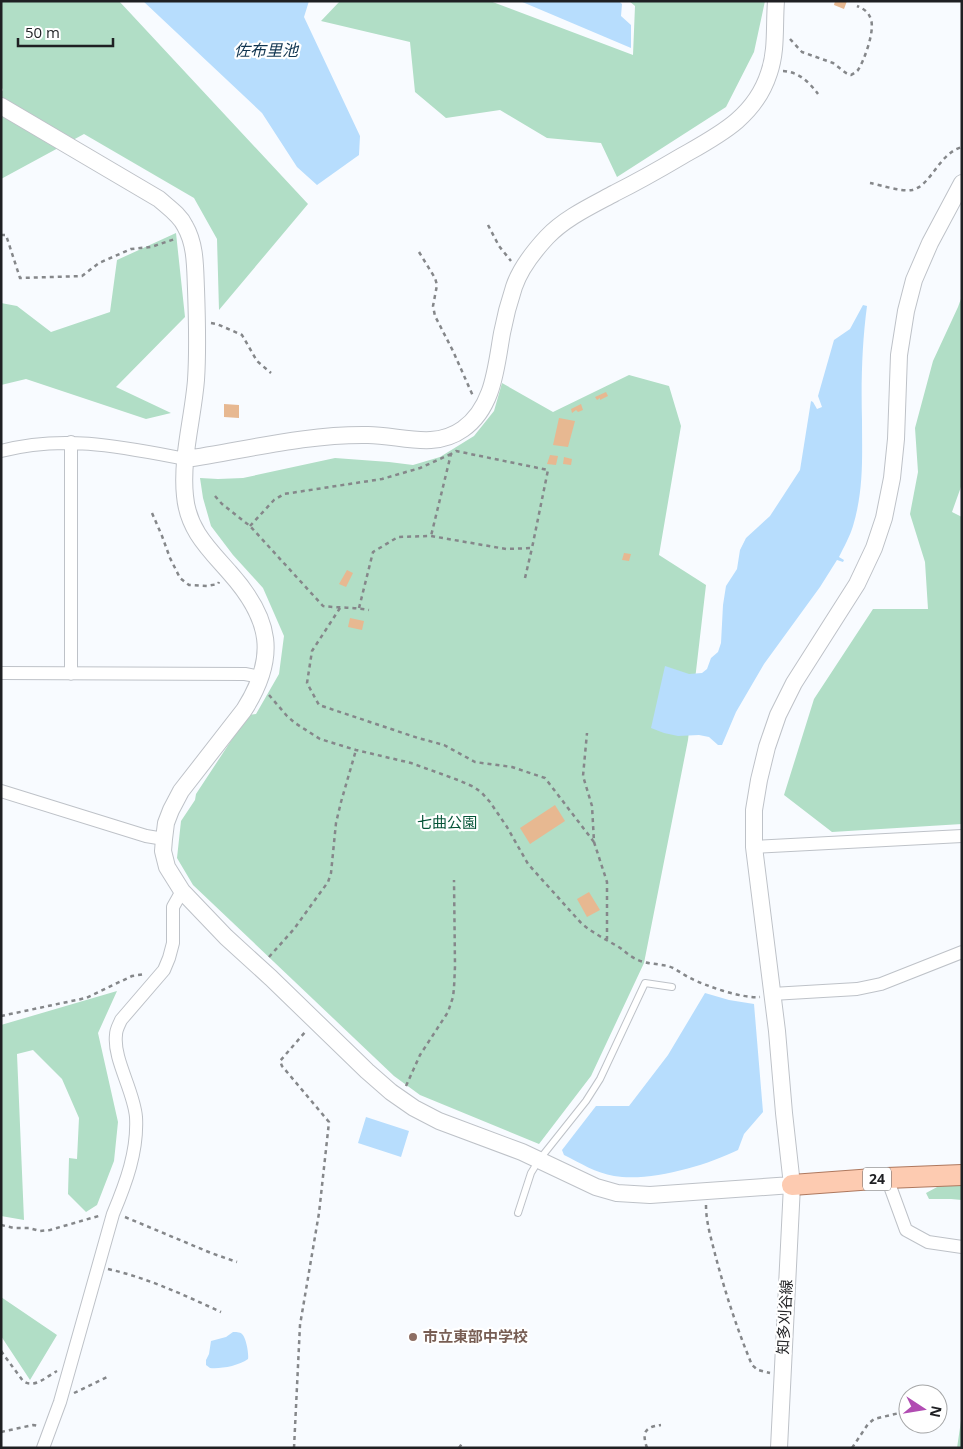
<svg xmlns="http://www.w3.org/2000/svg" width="963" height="1449" font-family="'Open Sans','Noto Sans JP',sans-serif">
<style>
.green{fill:#b1dec6}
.water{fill:#b7ddfd}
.building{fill:#e7b891}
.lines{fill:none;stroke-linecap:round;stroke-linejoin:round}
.service-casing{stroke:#bec2c8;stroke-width:8}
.minor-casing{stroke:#bec2c8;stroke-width:14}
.tertiary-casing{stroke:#bec2c8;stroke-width:18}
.primary-casing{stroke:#ae785e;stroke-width:22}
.path{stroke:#85878a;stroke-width:2.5;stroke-dasharray:4 4;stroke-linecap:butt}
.service{stroke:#fff;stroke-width:6}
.minor{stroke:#fff;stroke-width:12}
.tertiary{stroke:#fff;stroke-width:16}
.primary{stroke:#fdcbb1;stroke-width:20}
.education-dot{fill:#8d6e63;stroke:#fff;stroke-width:2}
.labels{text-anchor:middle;stroke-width:4.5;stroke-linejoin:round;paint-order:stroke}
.shield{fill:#fff;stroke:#626365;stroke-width:1}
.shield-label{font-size:14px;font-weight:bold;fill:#1f2023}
.park-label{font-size:15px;fill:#065438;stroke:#fff}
.street-label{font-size:15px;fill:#1f2023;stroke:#fff}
.education-label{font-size:15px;font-weight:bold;fill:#785e54;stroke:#fff;text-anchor:start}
.water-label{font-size:16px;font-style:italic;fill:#113550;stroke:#fff}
</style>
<rect width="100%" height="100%" fill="#f8fbff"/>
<!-- green -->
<path class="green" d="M1,1H119L308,204L219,310L217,239L194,198L84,134L1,179V92L3,90L1,86Z
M340,1H490L633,55L635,6L629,1H765L754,52L726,107L617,177L601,143L547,138L500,110L446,118L415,92L410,42L321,21Z
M176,233L185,317L116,387L171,413L146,419L26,379L1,385V303L17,306L51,332L110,312L117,260Z
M962,296V484L952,512L962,517V824L832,832L784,795L814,699L873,609H928L925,562L910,514L918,472L915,428L933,361L958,307Z
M629,375L669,386L681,426L659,555L706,585L688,740L644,963L591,1076L539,1144L420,1095L394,1076L193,885L177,858L181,821L195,800L196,794L248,715L256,714L279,674L284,636L263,588L233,555L211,526L203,498L200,478L218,479L243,478L335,458L389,462L413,465L440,457L474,436L494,411L502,383L553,412Z
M117,991L98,1033L118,1122L114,1161L97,1205L86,1212L68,1194L69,1158L77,1159L79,1118L62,1079L33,1050L17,1054L24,1220L1,1216V1025Z
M962,1184V1200L951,1199H929L926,1193L939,1186Z
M1,1297L57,1335L30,1380L1,1336Z
M962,1414V1448H957Z"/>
<!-- water -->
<path class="water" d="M143,1H309L304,17L360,136L359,155L317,185L297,167L262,113Z
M520,1H619L622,4L621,16L631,25V48Z
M863,305L867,306C862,343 861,382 862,420C862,457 864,489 853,526C850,536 844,547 839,557L844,560L843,562L837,560L820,587L764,664L736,712L722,745H718L709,737L699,735L678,736L664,733L651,728L665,666L689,674L702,673L707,669L711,658L718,652L721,643L723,605L726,586L737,569L740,550L746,538L770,516L800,470L811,401L813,402L817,409L822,407L818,396L834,340L850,329Z
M705,993L729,1000L754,1004L763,1112L744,1134L738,1150C705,1166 650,1182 614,1176C596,1173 580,1163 564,1155L562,1150L596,1106H629L668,1055Z
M366,1117L409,1131L401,1157L358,1143Z
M233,1332C235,1332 240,1332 242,1334C246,1337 249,1354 248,1359C238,1366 221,1369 210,1368L206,1365V1360L209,1354L211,1341L226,1337Z"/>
<!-- building -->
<path class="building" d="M835,1H847L844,9L834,5Z
M606,392L608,396L600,400V398L597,400L595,397Z
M224,404L239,405V418L224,417Z
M581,404L583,410L578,412L576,410L572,413L571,409Z
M559,418L575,421L568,447L553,445Z
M550,455L558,456L556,465L547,464Z
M564,457L572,459L571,465L563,464Z
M624,553L631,554L629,561L622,560Z
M347,570L353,573L346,587L339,584Z
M350,618L364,621L362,630L348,627Z
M555,805L565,821L530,844L520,828Z
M589,892L600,910L587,917L577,899Z"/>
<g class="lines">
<!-- service casing -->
<g class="service-casing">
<path id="service" d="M518,1213L531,1173L539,1160L586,1101L600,1079L645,983L672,987"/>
</g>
<!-- minor casing -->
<g class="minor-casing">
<path id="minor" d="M1,451C64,434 123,447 186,459
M1,673L245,674L261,677
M71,674V442
M1,791L146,836L164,839
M754,847L962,836
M772,994L857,989L881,984L962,952
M887,1178L906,1230L928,1242L962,1247
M43,1448L60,1402L113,1214C126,1183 138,1151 136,1117C134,1091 113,1059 116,1035C116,1029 119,1025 121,1020L164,970L169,958L173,943V907L182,891"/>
</g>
<!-- tertiary casing -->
<g class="tertiary-casing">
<path id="tertiary" d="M1,106L159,199C168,207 180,215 185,226C196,245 195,268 196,289C197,317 198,351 196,380C193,418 181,458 185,496C188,530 209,549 230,573C271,619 278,657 244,710L181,791L171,810L166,823L164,839L163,851L167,867L182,891L226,937L271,978L367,1071L391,1092L414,1108L439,1121L522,1152L596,1187L617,1193L650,1195L792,1185
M186,459C246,450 306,434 368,435C400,435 434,450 463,429C494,407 496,366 502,333C505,317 509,302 514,287C520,269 534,251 547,237C565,218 591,206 615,193C637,182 660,169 682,156C719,135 755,117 769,73C777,50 774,26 776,1
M779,1448L792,1185L784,1113L777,1031L754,847V810L759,780L767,747L778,715L794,683L857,584L874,548L884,518L892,478L896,439L899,355L906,311L914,280L930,243L962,183"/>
</g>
<!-- primary casing -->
<g class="primary-casing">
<path id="primary" d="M792,1185L887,1178L962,1175"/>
</g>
<!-- path -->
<path class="path" d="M790,39L802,52L833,63L846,73L851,75C854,73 855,73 858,70C864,61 875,31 871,20C869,12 864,9 857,6
M783,71C799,72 809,82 818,94
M870,183C881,185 901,192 912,190C931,186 939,153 962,147
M488,225L499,246L511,261
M1,235H6L20,278L82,276L99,263L131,249L151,247L175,239
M419,252L435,278L437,285L433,306L435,316L453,351L473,396
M211,323L217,324L242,335L257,361L271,373
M215,496L222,504L250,526L323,606C338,608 354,607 369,610
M152,513L162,536L170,558L180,578L189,585L207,586L218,584L219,582
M250,526L274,500L284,494L382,479L420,468L451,454
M525,578L532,548
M340,608L312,651L307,683L319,705L418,738L444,745L475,762L512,767L545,778L594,842L592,806L583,776L587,733
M359,608L373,552L398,537L431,536L506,549L532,548L548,470L456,451L451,454L431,536
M269,695L287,716L295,723L320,739L356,750L411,763L458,780L474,787L482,793L490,802L507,827L528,864L582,924C593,933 605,939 617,946C624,950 629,956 636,959C647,965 662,963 673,968C679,971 684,975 690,978C706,986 743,999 760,997
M594,842L607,882V939
M269,957L294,929L328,882L331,873L336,823L341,802L356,750
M1,1016L86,998L132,976L145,974
M406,1086L420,1055L448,1012L453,997L454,988L455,966L454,880
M706,1205C706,1222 711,1238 715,1254C725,1292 737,1329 752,1365L758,1370L770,1373
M125,1217L211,1253L237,1262
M1,1225L14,1228H29L40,1231L50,1230L102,1215
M108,1269C148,1278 184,1295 221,1312
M1,1351L23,1381C34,1389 46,1377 57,1371
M74,1393L109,1376
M1,1432L33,1425L39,1426
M294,1448L300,1325L319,1213L329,1122L282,1066L280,1061L306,1031
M459,1448L463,1442
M647,1448C642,1433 644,1427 661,1425
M852,1448L868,1424L874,1419L908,1411"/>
<!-- service -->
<use href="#service" class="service"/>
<!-- minor -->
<use href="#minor" class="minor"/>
<!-- tertiary -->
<use href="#tertiary" class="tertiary"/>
<!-- primary -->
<use href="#primary" class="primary"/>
</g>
<!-- markers -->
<circle class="education-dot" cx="413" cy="1337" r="5"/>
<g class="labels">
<!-- shield labels -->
<rect class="shield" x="863" y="1167.5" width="28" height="23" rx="4"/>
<g class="shield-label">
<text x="877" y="1184">24</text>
</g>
<!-- park labels -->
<g class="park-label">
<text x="447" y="828">七曲公園</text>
</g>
<!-- street labels -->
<g class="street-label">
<text transform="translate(785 1317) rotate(-87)" y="5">知多刈谷線</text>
</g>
<!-- education labels -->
<g class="education-label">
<text x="423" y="1342">市立東部中学校</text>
</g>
<!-- water labels -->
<g class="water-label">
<text x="266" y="56">佐布里池</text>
</g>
</g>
<!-- border -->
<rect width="963" height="1449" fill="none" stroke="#1f2023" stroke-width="5"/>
<!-- north arrow -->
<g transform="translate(923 1409) rotate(102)"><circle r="24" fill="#ffffff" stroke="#a5a6a7"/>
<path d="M0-4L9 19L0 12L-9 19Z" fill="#b14cb2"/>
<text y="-8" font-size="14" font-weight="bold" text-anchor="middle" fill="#1f2023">N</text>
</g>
<!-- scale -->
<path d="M18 38v8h95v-8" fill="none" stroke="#1f2023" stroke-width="2.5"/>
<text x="25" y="38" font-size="15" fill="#1f2023" stroke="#ffffff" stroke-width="4" paint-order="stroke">50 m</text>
</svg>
